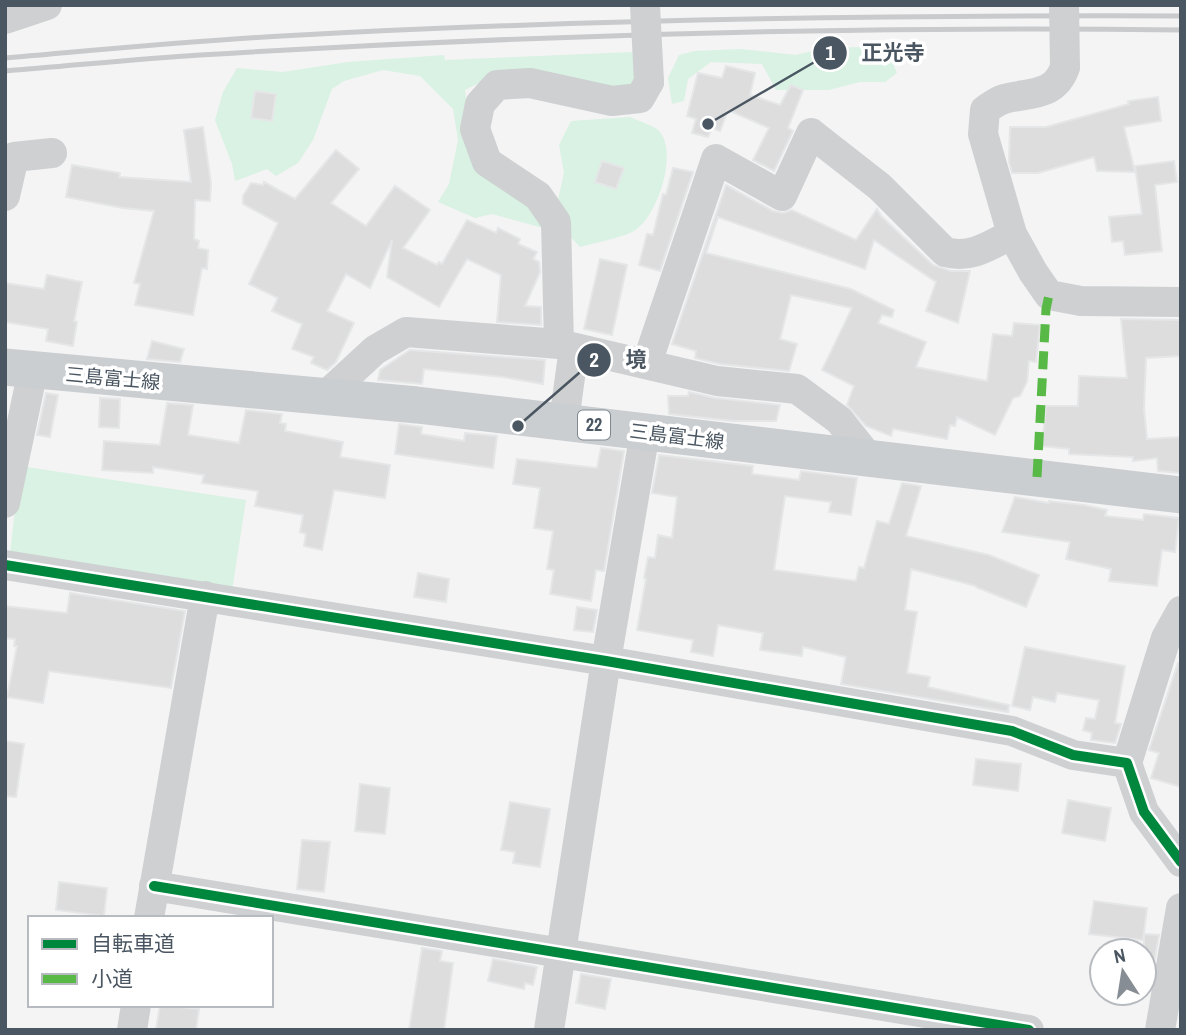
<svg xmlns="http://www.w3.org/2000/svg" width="1186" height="1035" font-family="'Archivo Narrow','Noto Sans JP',sans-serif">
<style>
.green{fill:#d9f2e3}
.building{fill:#ddddde;stroke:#e5e6e7;stroke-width:2}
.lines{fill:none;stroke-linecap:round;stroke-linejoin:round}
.minor{stroke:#ced0d2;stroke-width:30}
.major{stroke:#caced1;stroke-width:37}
.rail{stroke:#c9cacc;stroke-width:5}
.minor-bridge{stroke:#ced0d2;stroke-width:30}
.quiet{stroke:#58b947;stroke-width:9;stroke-dasharray:18 9;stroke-linecap:butt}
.cycleway-casing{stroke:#fff;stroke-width:15}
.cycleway{stroke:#00873e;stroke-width:10}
.labels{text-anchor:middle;stroke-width:7;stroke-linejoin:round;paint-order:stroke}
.shield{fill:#fff;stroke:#808990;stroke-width:2}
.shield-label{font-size:18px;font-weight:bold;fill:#4a5661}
.street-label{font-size:19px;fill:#4a5661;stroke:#fff}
.leader{fill:none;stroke:#4a5661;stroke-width:2.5}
.callout-dot{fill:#4a5661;stroke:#fff;stroke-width:2.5}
.mark-label{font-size:21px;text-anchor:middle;font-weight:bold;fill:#fff}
.callout-label{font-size:21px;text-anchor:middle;font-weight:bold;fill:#4a5661;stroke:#fff;stroke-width:7;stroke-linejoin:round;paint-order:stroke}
</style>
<rect width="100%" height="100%" fill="#f4f4f4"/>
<!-- green -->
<path class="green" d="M861,47L889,55L897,73L885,82H860L829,90H776L762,64L711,62L688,79L684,101L672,104L668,78L679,55L695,51L740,49L796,55L825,48Z
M632,52L644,78L642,94L499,73L465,90L471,136L544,216L543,228L492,214L475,218L438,202L449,184L458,140L453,109L420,76L383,70L344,81L332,89L313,140L298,163L276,176L267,169L235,181L232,164L215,120L223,92L237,68L283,72L348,62L444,55L445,60Z
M630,117C638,121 653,125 659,131C679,152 657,220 632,232C617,239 597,242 580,247L564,230L557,204L564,173L559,145L571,121Z
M20,466L246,500L232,591L10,554Z"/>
<!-- building -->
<path class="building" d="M726,66L755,73L750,95L780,105L791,85L803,90L788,128L793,131L774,171L753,160L769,128L728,110L720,131L712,128L708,137L692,133L696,119L687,116L698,73L722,78Z
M255,91L276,94L272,121L251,118Z
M1158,97L1161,121L1124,127L1135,172L1097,171L1094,157L1038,173H1012L1009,162L1010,127H1046L1129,104L1128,101Z
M203,127L211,184L210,201L195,200L194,239L199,241L198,248L208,250L207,269L202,268L193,315L135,305L140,284L134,283L154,211L123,208L66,197L72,165L120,173L119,177L191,182L184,130Z
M336,150L359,169L331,203L366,226L395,186L430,210L403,248L437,265L439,262L442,264L467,220L496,233L498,228L520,239L518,244L537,252L533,259L539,262L540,272L525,306L541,307V325L497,322L501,275L467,259L439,307L387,277L392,240L370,288L346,274L327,311L354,323L336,362L327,370L311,363L314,357L292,349L302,324L272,311L278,298L249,284L278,223L243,204V196L251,183L263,185L264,182L295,199Z
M602,161L624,168L616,189L595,182Z
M1174,161L1177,182L1155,185L1162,251L1125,255L1123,241L1112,242L1109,217L1142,214L1135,166Z
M673,168L693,172L660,271L639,265L647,234L653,235L663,194L666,195Z
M726,185L773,211L783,213L792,210L856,240L877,209L881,216L933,265L951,271H970L958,323L926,311L936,282L874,240L865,269L718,217L706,253L851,289L894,310L892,317L882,315L878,323L926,342L916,367L987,381L993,334L1012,336L1014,323L1040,325L1036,362L1029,361L1027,382L1020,396L1013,398L995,435L957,417L955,426L950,425L947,439L893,429L891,436L866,426L847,405L854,386L822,370L852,308L791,295L780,339L797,344L789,371L720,364L695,358L696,351L672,344Z
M600,259L627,265L612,335L584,329Z
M47,275L82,282L74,321L77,322L73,346L46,341L48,329L5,322V283L44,289Z
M1121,319L1181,320V356L1146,358L1144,409L1147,439L1181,437V473L1158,471L1157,458L1133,461V457L1069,454V449L1042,446L1046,406H1078L1079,376L1127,378Z
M152,341L184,349L180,362L147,359Z
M410,350L545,360L543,384L503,377L424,369L422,384L378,380L380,370Z
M689,392L715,398L780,405L776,421H733L669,414L668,396H688Z
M46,393L58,395L50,437L37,435Z
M100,398L120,399L119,428L99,427Z
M167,403L193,405L188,435L239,443L246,410L282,414L280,423L286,424L285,431L343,442L340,457L390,465L385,498L334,490L322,550L304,546L306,534L300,532L303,515L255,506L258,491L202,483L204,475L153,467V473L102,470L104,441L160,445Z
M399,424L422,427L421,434L464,441L465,433L497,436L493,468L395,454Z
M601,448L624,451L604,571L596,570L591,601L550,594L554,570L547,569L553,531L534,528L540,488L513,484L517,459L597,468Z
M659,455L753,466L752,474L799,480L801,471L857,478L851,515L829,512L831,502L785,496L774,570L856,581L859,567L864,568L877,521L889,524L902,483L921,486L906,536L989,555L1039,575L1026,607L976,587V586L911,569L905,610L917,612L907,673L930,677L928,687L1009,705L1008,712L841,684L846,657L803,647L802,656L760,650L763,633L718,625L713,656L691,652L693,640L637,630L646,579L644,578L648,557L655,558L658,535L672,538L677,497L652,493Z
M1015,497L1049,503V501L1084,505L1107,510L1105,516L1143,520L1144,514L1179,518L1175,552L1162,550L1157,586L1109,581L1111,569L1066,559L1070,542L1002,532Z
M418,573L449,579L446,602L414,597Z
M70,593L185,611L171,688L49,671L43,703L7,697L17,646H14L15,639L5,638V606L67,613Z
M577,607L597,610L593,632L574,630Z
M1025,647L1125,666L1115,723L1121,724L1115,743L1091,740L1092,733L1083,730L1086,718L1095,719L1099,700L1057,693L1055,702L1033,697L1030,710L1012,706Z
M1178,663H1181V787L1151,778L1159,753L1149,750Z
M5,741L24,744L16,797L5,796Z
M976,759L1021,764L1018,791L973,785Z
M360,784L390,788L385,834L355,831Z
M1068,800L1111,808L1105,841L1062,833Z
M510,802L550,809L540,867L513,863L515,852L501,850Z
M302,840L330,842L324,892L297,889Z
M59,882L107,888L104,916L56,910Z
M1094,901L1147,908L1143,940L1089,934Z
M1144,934L1159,935L1149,991H1144Z
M422,948L442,951L440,961L453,963L444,1030H409Z
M493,959L537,967L533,985L525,983L524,989L488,981Z
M581,974L611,979L605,1009L576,1003Z
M160,1005L199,1009L196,1030H156Z"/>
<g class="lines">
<!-- minor -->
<path class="minor" d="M5,19L47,5
M1065,67C1055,97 1030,92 1004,99C997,101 991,106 985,110L983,134L1012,234L1033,272L1049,295L1081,301L1181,302
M5,196L14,157L52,153
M559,344L556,222L538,196L487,162L475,129L480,104L497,85L530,83L612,101L640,98L649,82
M647,363L716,159L782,196L811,133L880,187L945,252C971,259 989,246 1012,234
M324,397L375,350L406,332L559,344L717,381L797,389L839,420L870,459
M564,421L574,348
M5,503L33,370
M5,565L606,661L1012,731L1073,755L1127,763L1144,812L1181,862
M1127,763L1166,638L1181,611
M154,886L1029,1030
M149,918L205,596
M132,1030L136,1005
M549,1030L606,661L645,432
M1160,1030L1181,908"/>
<!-- major -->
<path class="major" d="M5,367L417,405L1181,495"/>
<!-- rail -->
<path class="rail" d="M5,58C98,50 190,41 282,36C582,19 881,15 1181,16
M5,71C70,66 135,59 200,55C526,35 854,26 1181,30"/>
<!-- minor-bridge -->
<path class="minor-bridge" d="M645,5L649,82
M1064,5L1065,67"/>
<!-- quiet -->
<path class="quiet" d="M1037,477L1046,309L1049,295"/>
<!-- cycleway casing -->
<g class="cycleway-casing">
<path id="cycleway" d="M5,565L606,661L1012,731L1073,755L1127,763L1144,812L1181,862
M154,886L1029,1030"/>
</g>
<!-- cycleway -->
<use href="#cycleway" class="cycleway"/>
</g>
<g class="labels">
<!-- shield labels -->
<rect class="shield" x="578" y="410.5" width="32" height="29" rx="5"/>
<g class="shield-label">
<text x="594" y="431">22</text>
</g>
<!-- street labels -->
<g class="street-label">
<text transform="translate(113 378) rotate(5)" y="7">三島富士線</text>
<text transform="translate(677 436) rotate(7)" y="7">三島富士線</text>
</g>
</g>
<!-- callouts -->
<path class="leader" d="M708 124L830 53M518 426L594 360"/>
<g class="callout-dot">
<circle cx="708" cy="124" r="7"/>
<circle cx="518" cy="426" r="7"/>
<circle cx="830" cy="53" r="18"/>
<circle cx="594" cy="360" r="18"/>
</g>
<g class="mark-label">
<text x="830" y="60">1</text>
<text x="594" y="367">2</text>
</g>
<g class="callout-label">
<text x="893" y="60">正光寺</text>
<text x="636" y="367">境</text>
</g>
<!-- border -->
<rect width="1186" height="1035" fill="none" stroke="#4a5661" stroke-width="14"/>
<!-- legend -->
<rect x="28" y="916" width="245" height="91" fill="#ffffff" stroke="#b7bbc0" stroke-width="2"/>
<rect x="42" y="939" width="35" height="10" fill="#00873e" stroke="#b7bbc0" stroke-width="2"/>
<text x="91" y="951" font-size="21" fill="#4a5661">自転車道</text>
<rect x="42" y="974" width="35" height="10" fill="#58b947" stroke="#b7bbc0" stroke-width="2"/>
<text x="91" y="986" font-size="21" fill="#4a5661">小道</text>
<!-- north arrow -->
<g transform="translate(1123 972) rotate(348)"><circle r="33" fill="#ffffff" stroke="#b7bbc0" stroke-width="2"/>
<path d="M0-5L12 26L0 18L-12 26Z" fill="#868d94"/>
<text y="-10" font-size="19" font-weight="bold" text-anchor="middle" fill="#4a5661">N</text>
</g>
</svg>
